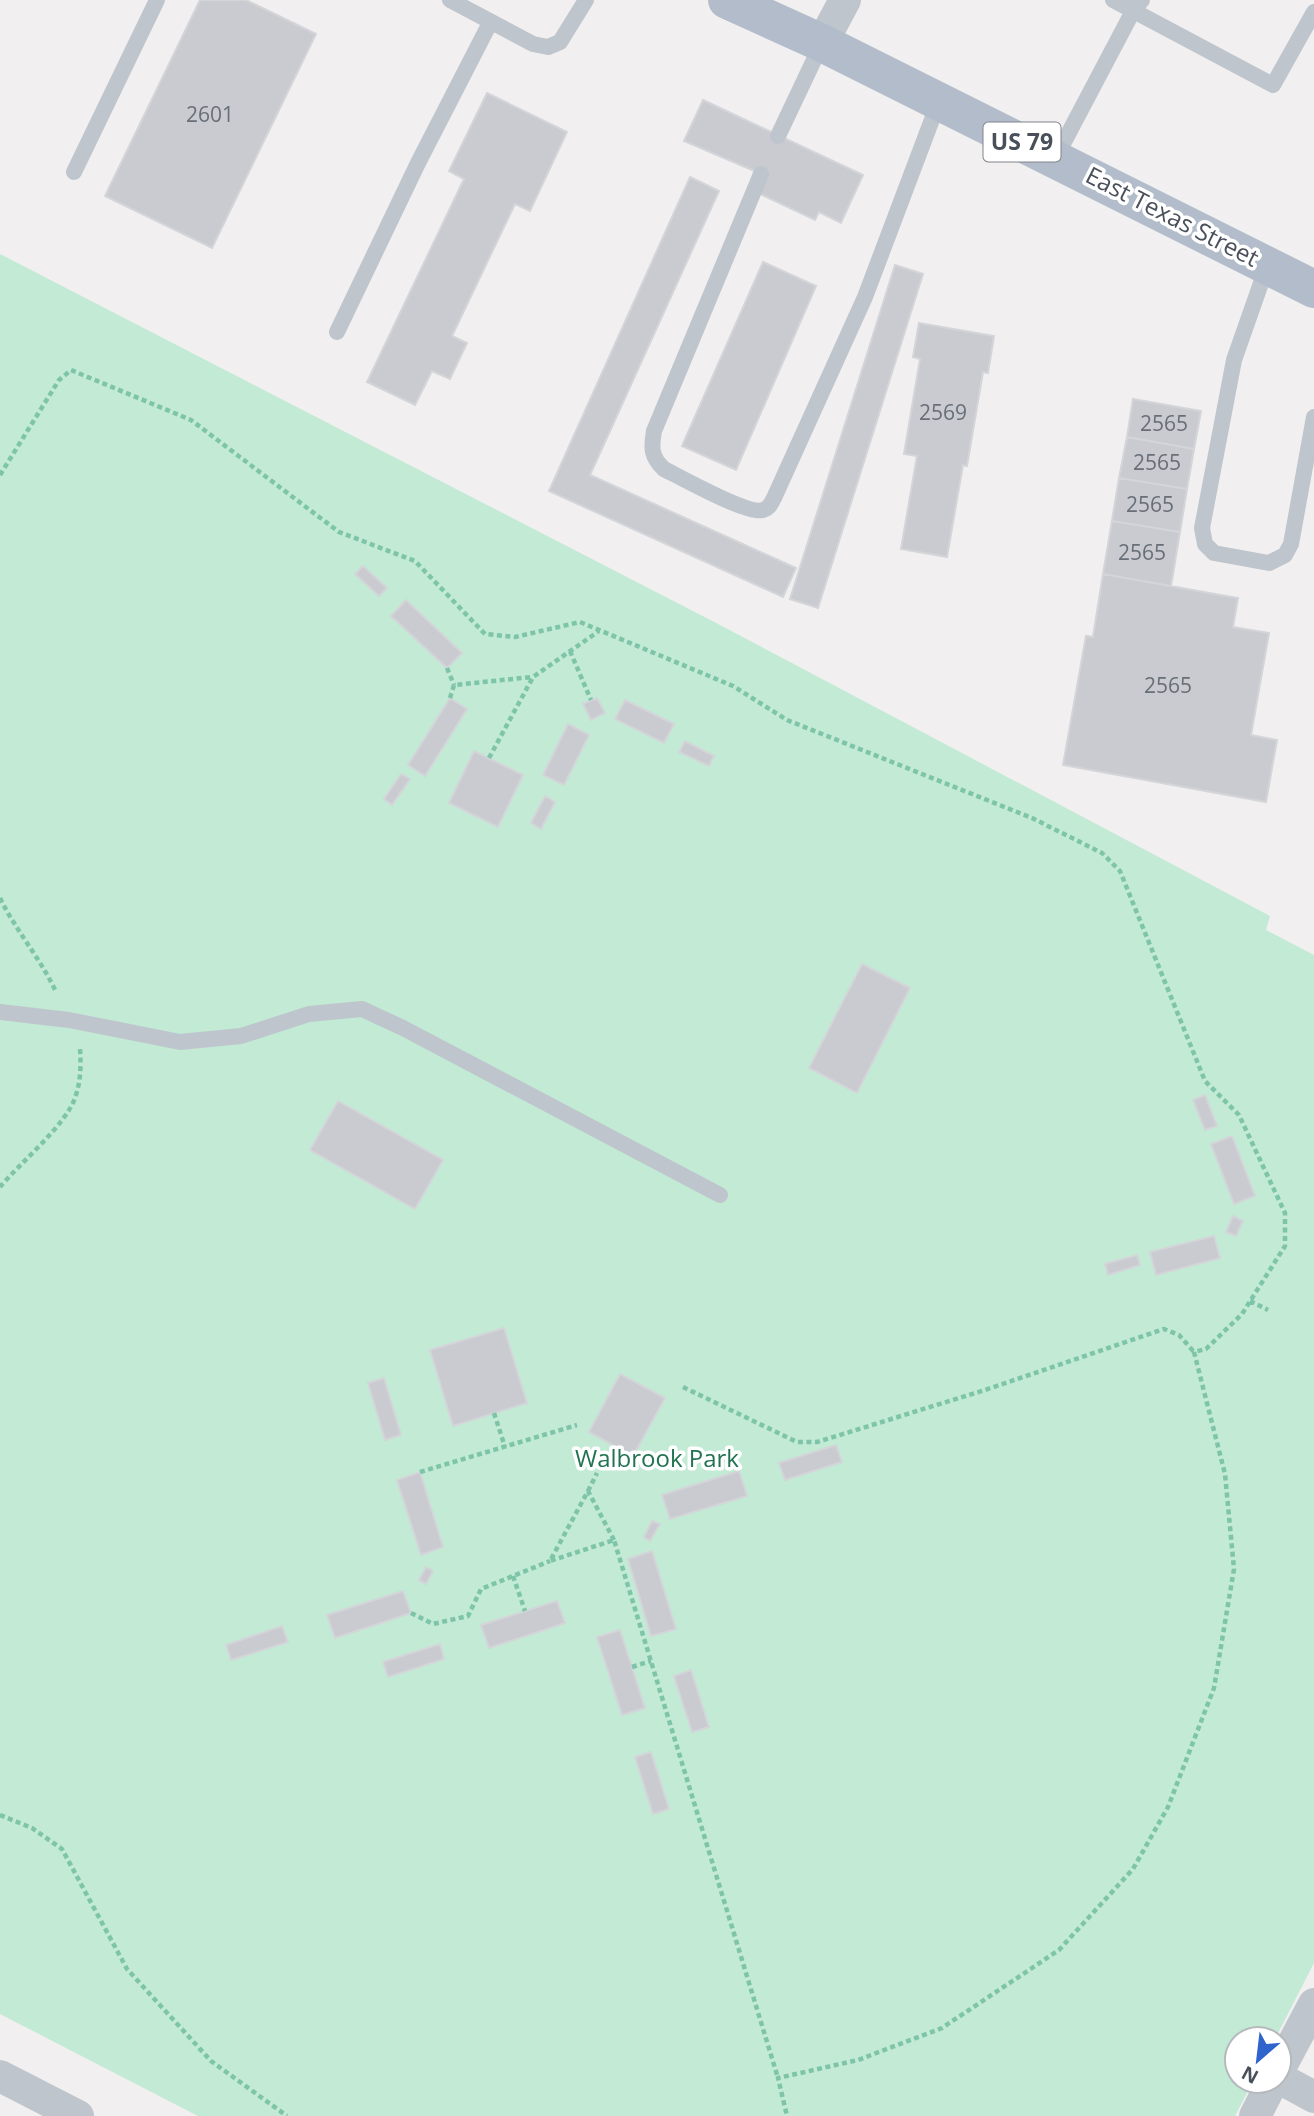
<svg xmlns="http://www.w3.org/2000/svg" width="1314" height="2116" font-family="'Open Sans',sans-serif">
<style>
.green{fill:#c2ead5}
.building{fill:#c9cbd1;stroke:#d3d5d9;stroke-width:2}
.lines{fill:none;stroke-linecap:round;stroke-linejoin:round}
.path{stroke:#7ec4a8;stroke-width:4.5;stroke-dasharray:5 3.5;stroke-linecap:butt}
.service{stroke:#bfc5cc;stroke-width:16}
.minor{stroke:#bfc5cc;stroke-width:32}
.primary{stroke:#b2bcca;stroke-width:38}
.labels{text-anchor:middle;stroke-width:7;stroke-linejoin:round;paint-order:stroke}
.number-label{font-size:21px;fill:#696f78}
.shield{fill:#fff;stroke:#80848c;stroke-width:2}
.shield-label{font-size:23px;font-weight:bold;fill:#49505a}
.street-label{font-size:24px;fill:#49505a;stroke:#fff}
.park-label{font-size:24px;fill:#227352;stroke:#fff}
</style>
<rect width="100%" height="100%" fill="#f1efef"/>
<!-- green -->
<path class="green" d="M0,254L720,625L1270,916L1266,930L1314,955V1963L1275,2039H1237V2081H1253L1235,2116H198L0,2014Z"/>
<!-- building -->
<path class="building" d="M200,0H246L316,34L212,248L105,196Z
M487,93L567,132L530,211L515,204L452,336L467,343L450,379L432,371L415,405L367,382L464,179L449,171Z
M703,100L863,175L841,223L819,212L815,220L758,193L766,176L684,141Z
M690,177L719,191L590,475L796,568L783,597L549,491Z
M763,262L816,286L736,470L682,446Z
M895,265L923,274L818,608L790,599Z
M919,323L994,336L988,373L983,372L967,466L963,465L947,557L901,549L917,456L904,454L920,359L913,357Z
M1133,399L1201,411L1194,449L1127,437Z
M1127,437L1194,449L1187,489L1119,478Z
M1119,478L1187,489L1180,532L1112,521Z
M1112,521L1180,532L1171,586L1103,574Z
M363,566L387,588L379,596L355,574Z
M1103,574L1238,598L1233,627L1269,633L1251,735L1277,740L1266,802L1063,765L1086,636L1093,637Z
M406,600L462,653L447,668L391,616Z
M450,698L467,709L425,776L408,765Z
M597,698L605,713L591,720L583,704Z
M625,700L674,724L664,743L615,719Z
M568,724L589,735L564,785L543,775Z
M685,741L714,756L709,766L679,752Z
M474,751L523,775L498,827L449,803Z
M401,774L410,779L392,805L384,799Z
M545,796L555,802L541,829L531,823Z
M862,964L910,988L857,1093L809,1068Z
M1205,1095L1217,1126L1205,1130L1193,1100Z
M338,1101L443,1160L415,1209L310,1150Z
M1232,1136L1255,1196L1234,1204L1211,1144Z
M1233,1216L1243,1221L1236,1236L1226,1232Z
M1214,1236L1220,1258L1156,1275L1150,1252Z
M1137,1255L1140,1265L1108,1275L1105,1264Z
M504,1328L527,1403L453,1426L430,1350Z
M620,1374L665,1398L633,1456L589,1432Z
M384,1378L401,1435L385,1440L368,1383Z
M836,1445L842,1462L785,1480L779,1463Z
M739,1471L747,1496L670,1519L662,1495Z
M420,1472L443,1547L421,1555L397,1480Z
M652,1521L660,1524L650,1541L644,1537Z
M652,1551L676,1629L651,1636L628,1559Z
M426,1567L433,1571L426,1584L419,1580Z
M403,1591L411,1613L335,1638L327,1615Z
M557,1601L565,1623L489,1648L481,1625Z
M282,1626L288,1642L231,1660L226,1645Z
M620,1630L645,1708L622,1715L597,1637Z
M440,1644L444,1659L388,1677L383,1662Z
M691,1670L709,1727L692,1732L674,1676Z
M651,1752L669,1809L653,1814L635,1757Z"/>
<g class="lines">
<!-- path -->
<path class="path" d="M0,475L59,380L71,370L191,420L339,532L415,561L485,634L515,637L580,622L733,686L787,720L1032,818L1102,853L1120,871L1205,1081L1239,1115L1285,1213V1246L1242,1314L1206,1349L1194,1352L1225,1474L1234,1569L1214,1688L1168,1807L1133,1869L1059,1950L942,2028L858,2060L778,2078L787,2116
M570,651L591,700
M447,668L454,685
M450,698L454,685L532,677
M489,758L533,677L599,631
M0,898C16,931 41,959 56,992
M0,1187C20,1163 65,1126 75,1098C81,1081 81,1066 80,1048
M1250,1301L1268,1310
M683,1387L797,1442H817L985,1390L1164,1329L1179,1335L1194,1352
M494,1413L505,1447
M420,1472L577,1425
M588,1491L597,1473
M614,1540L588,1491L550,1561L614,1540L778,2078
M513,1576L525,1611
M411,1613L433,1624L468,1616L481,1589L550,1561
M632,1667L651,1661
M0,1815L32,1828L62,1849L127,1969L211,2061L287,2116"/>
<!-- service -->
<path class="service" d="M450,0L533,44L548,47L560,42L586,0
M1113,0L1273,85L1314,12
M778,136L822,43
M1055,159L1133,11L1142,0
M74,172L157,0
M761,174L654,431C651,448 651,457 664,469C682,478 748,515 763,510C770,508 771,503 774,498L865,297L939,101
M1267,266L1234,360L1202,528L1205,544L1214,553L1269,563L1285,555L1291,544L1314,417
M337,332L418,163L490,23
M0,1012L69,1020L180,1042L241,1036L309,1014L362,1009L403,1028L720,1195"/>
<!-- minor -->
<path class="minor" d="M822,43L845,0
M1279,2070L1314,2004
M0,2076L78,2116
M1279,2078L1314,2097
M1255,2116L1273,2081"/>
<!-- primary -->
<path class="primary" d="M727,0L822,43L1314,289"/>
</g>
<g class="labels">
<!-- number labels -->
<g class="number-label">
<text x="210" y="122">2601</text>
<text x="943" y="420">2569</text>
<text x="1164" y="431">2565</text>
<text x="1157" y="470">2565</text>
<text x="1150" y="512">2565</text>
<text x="1142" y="560">2565</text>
<text x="1168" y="693">2565</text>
</g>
<!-- shield labels -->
<rect class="shield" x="983.5" y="122.5" width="77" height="39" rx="5"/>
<g class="shield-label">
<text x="1022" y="150">US 79</text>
</g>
<!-- street labels -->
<g class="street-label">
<text transform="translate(1172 217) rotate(27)" y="8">East Texas Street</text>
</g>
<!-- park labels -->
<g class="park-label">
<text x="657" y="1467">Walbrook Park</text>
</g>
</g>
<!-- north arrow -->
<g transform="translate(1258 2060) rotate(208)"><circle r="33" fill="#ffffff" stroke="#b6b9bd" stroke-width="2"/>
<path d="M0-5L12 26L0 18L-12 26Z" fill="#2e64cb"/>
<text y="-10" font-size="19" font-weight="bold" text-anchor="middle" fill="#49505a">N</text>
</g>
</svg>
